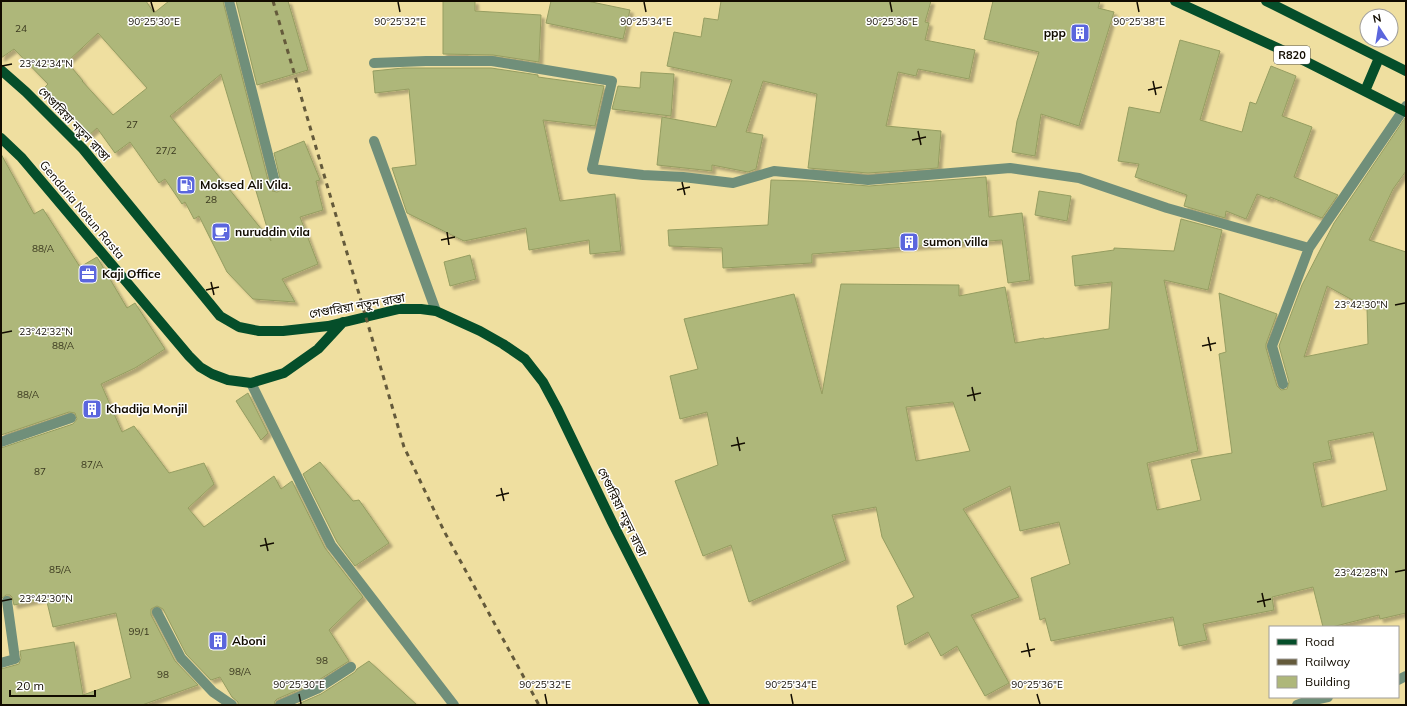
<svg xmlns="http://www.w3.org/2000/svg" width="1407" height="706" font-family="Mulish,'Noto Sans Bengali',sans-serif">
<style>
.building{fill:#aeb77a;stroke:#959d61;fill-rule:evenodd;filter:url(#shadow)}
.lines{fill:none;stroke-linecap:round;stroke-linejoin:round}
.lane{stroke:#708f7a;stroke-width:10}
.street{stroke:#708f7a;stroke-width:10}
.primary{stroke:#054e2a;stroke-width:10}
.rail{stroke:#645a3b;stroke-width:3;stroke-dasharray:5 5;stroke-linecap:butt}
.ticks{fill:none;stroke:#120c00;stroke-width:1.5}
.labels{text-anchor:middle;stroke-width:3;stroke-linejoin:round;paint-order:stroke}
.number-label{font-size:10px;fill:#39371e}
.shield{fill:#fff;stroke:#59554c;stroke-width:1}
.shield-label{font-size:11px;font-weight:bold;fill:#120c00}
.poi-label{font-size:12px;font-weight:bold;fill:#120c00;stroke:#fff;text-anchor:start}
.street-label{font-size:12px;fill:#120c00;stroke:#fff}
.ticks-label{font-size:10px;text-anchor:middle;fill:#120c00;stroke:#fff;stroke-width:3;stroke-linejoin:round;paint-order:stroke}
</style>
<defs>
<filter id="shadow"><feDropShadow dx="3.5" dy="3.5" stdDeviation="1" flood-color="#0004"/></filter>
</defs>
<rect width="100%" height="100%" fill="#efdfa0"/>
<!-- building -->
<path class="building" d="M1,1H146L154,13L169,1H223L270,188L272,191L277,192L281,190L282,187L274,153L304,141L320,180L316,181L323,210L300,217L318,264L282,279L295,302L253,299L227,272L199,216L194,219L185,202L182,204L165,179L159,183L130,142L115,153L97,128L88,136L44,88L48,84L14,49L1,58ZM98,33L147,88L113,115L82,81H83L67,62ZM221,74L271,241L170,116Z
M236,1H288L308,70L257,85Z
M443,1H475V11L541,15L539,62L493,55L443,54Z
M551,1H587L630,10L623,39L546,23Z
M721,1H931L925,22L929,23L925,40L975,50L969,79L918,69L916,76L898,72L886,126L941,131L938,168L868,173L808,168L817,94L763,81L746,132L763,135L756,169L748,172L712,165V171L657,165L662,117L716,127L732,80L667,66L674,32L701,37L704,18L718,20Z
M993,1H1100L1098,8L1114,12L1079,126L1041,114L1035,156L1012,152L1017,121L1039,52L984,39Z
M1180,40L1220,51L1200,120L1242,132L1250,102L1256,104L1271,66L1296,76L1282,116L1312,127L1294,177L1338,195L1322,218L1270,197V199L1257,194L1246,219L1226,211L1225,218L1184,206L1187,195L1135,177L1139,164L1118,161L1129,107L1160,113Z
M403,68H491L538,75V77L604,86L595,126L543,120L560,201L615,194L621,251L590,254L589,240L529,250L526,228L464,241L407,213L392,168L416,165L409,89L375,93L373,71Z
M641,72L674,74L671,116L612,109L618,86L640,88Z
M1405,118L1406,171L1393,189L1369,240L1406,252V613L1380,619L1379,615L1332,627H1323L1313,587L1272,597L1274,610L1203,624L1207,640L1179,646L1173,617L1051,641L1045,618L1040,620L1031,578L1070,564L1059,522L1020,531L1010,486L963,509L1019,597L971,615L1009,683L985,696L957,646L941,656L928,632L905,645L897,606L914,597L882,537L876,507L832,515L846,560L749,602L731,545L703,556L675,481L718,465L707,412L680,419L670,376L698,369L684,319L794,294L822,394L841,284L959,285V296L1005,287L1015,343L1044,338V339L1109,329L1112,282L1075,286L1072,256L1114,250V248L1174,251L1181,219L1222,230L1208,290L1164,280L1198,451L1147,463L1157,510L1201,500L1191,460L1232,453L1219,354L1226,352L1219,293L1277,314L1266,344V348L1277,386L1281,390L1287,389L1289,382L1279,346L1302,285L1334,223ZM1327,286L1367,308L1368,344L1304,357ZM953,402L970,451L916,461L906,407ZM1373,432L1387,490L1322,507L1313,463L1332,459L1328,441Z
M1,154L34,214L43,209L80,267L97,257L127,308L135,303L165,349L135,368L101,384L122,432L134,426L169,473L204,463L214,484L188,508L204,527L274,476L281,489L292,481L325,548L363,597L329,630L349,661L314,683L277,699L275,701L274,705H238V702L232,697L220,677L211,680L186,654L163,609L157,606L151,609V615L175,661L198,685L142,705H1V669L19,664L21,658L20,651L74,642L83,695L131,678L116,613L53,627L46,598L14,605L12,597L10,595H6L1,599V448L73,424L77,419L75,413L69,412L1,435Z
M986,177L989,217L1022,213L1030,280L1008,283L1002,240L812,254V263L723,268L722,248L669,246L668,230L768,225L771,180L807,181L869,186Z
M1039,191L1071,196L1067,221L1035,215Z
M470,255L476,279L450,286L444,262Z
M248,393L268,433L261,440L236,401Z
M320,462L353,501L359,500L389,543L355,566L337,542L303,474Z
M369,661L417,705H296L321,694L355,672L357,669Z"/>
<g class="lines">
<!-- lane -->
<path class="lane" d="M374,141L436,311
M251,383L331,545L454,705"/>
<!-- street -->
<path class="street" d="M229,1L276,186
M374,63L426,61H492L612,81L592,169L643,175L683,177L733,183L774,171L868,180L1010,168L1079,178L1167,208L1309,248
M1283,384L1272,346L1309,248L1406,106
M1,442L71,418
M157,612L181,658L213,692L232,705
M1,663L15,659L7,601
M1398,680L1406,676
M280,705L317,689L351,667
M1297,705L1305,702L1328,697"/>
<!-- primary -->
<path class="primary" d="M1175,1L1295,56L1406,112
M1266,1L1406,71
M1,70L26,92L83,149L220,316L239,327L259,331H283L328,326L399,309H421L436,311L480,331L503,344L525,359L543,382L557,408L612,522L705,705
M1365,91L1379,58
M1,138L21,157L189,356L200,367L212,374L228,380L251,383L284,373L318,349L343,322"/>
<!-- rail -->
<path class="rail" d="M273,1L404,447L444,531L539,705"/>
</g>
<!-- ticks -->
<path class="ticks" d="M151,2L154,12M398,2L400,12M644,2L646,12M890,2L892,12M1137,2L1139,12M2,66L12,64M1153,81L1156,95M1148,90L1162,87M918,131L921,145M912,140L926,137M682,182L685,195M677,190L690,187M447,232L449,245M441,240L455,237M211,282L214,295M206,290L219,287M1395,305L1405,303M2,333L12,331M1208,337L1211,351M1202,346L1216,343M972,387L975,401M967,396L981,393M737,437L740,451M731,446L745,443M501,488L504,501M496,496L509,493M265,538L268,551M260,546L274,543M1395,572L1405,570M1262,593L1265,607M2,601L12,599M1257,602L1271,599M1027,643L1030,657M1021,652L1035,649M299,694L301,704M545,694L547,704M791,694L793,704M1037,694L1040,704"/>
<!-- icons -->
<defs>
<g id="building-square" transform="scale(1)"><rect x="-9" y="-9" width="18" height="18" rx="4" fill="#5b66dd" stroke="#fff"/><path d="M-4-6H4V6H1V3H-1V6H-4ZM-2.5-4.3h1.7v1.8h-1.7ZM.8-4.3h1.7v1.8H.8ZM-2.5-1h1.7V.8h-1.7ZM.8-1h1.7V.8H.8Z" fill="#fff"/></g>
<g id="fuel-square" transform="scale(1)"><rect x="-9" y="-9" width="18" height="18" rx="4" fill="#5b66dd" stroke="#fff"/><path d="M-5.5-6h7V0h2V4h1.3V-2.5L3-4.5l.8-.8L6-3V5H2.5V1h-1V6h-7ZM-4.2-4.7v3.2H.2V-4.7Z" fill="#fff"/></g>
<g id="cafe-square" transform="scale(1)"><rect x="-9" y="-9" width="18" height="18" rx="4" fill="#5b66dd" stroke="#fff"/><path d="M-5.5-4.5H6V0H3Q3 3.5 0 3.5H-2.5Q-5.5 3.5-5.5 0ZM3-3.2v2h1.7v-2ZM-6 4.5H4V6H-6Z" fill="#fff"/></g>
<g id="office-square" transform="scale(1)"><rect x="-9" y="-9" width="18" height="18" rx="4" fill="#5b66dd" stroke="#fff"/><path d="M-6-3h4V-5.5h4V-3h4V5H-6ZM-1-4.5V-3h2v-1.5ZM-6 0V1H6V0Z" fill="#fff"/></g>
</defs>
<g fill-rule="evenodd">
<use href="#building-square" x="1080" y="33"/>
<use href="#fuel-square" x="186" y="185"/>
<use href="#cafe-square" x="221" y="232"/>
<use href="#building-square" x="909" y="242"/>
<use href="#office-square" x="88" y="274"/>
<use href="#building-square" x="92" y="409"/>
<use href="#building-square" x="218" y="641"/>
</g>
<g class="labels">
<!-- number labels -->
<g class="number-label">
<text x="21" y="32">24</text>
<text x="132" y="128">27</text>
<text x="166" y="154">27/2</text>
<text x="211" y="203">28</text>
<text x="43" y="252">88/A</text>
<text x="63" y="349">88/A</text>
<text x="28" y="398">88/A</text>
<text x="92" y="468">87/A</text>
<text x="40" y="475">87</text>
<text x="60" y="573">85/A</text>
<text x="139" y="635">99/1</text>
<text x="322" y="664">98</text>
<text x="240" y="675">98/A</text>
<text x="163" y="678">98</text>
</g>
<!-- shield labels -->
<rect class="shield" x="1274" y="46" width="36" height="18" rx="3"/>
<g class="shield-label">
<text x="1292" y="59">R820</text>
</g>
<!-- poi labels -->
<g class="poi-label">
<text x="1066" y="37" text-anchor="end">ppp</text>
<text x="200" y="189">Moksed Ali Vila.</text>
<text x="235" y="236">nuruddin vila</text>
<text x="923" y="246">sumon villa</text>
<text x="102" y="278">Kaji Office</text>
<text x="106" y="413">Khadija Monjil</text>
<text x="232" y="645">Aboni</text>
</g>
<!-- street labels -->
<g class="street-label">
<text transform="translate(74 124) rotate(46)" y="4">গেণ্ডারিয়া নতুন রাস্তা</text>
<text transform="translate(82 210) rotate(50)" y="4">Gendaria Notun Rasta</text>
<text transform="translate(357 306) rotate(-10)" y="4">গেণ্ডারিয়া নতুন রাস্তা</text>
<text transform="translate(622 512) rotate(64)" y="4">গেণ্ডারিয়া নতুন রাস্তা</text>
</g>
</g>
<g class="ticks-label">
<text x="154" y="25">90°25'30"E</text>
<text x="400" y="25">90°25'32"E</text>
<text x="646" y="25">90°25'34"E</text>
<text x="892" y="25">90°25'36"E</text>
<text x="1139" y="25">90°25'38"E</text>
<text x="46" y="67">23°42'34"N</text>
<text x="1361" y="308">23°42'30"N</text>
<text x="46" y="335">23°42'32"N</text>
<text x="1361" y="576">23°42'28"N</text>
<text x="46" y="602">23°42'30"N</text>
<text x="299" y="688">90°25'30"E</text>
<text x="545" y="688">90°25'32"E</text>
<text x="791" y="688">90°25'34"E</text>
<text x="1037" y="688">90°25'36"E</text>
</g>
<!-- border -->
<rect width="1407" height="706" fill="none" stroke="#120c00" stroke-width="4"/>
<!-- legend -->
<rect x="1269" y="626" width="130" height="72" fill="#ffffff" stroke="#a09e99"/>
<rect x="1277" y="639" width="20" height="6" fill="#054e2a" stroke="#a09e99"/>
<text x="1305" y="646" font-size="12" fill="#120c00">Road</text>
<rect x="1277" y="659" width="20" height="6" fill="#645a3b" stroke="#a09e99"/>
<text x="1305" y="666" font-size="12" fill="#120c00">Railway</text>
<rect x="1277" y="676" width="20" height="12" fill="#aeb77a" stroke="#a09e99"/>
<text x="1305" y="686" font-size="12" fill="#120c00">Building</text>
<!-- north arrow -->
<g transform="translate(1379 28) rotate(348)"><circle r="19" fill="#ffffff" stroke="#a09e99"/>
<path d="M0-3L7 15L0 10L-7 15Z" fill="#5b66dd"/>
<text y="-6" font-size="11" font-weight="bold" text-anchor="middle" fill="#120c00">N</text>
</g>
<!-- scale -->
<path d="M10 690v6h85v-6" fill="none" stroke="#120c00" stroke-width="2"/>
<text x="16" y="690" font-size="12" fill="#120c00" stroke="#ffffff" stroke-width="3" paint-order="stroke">20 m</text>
</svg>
